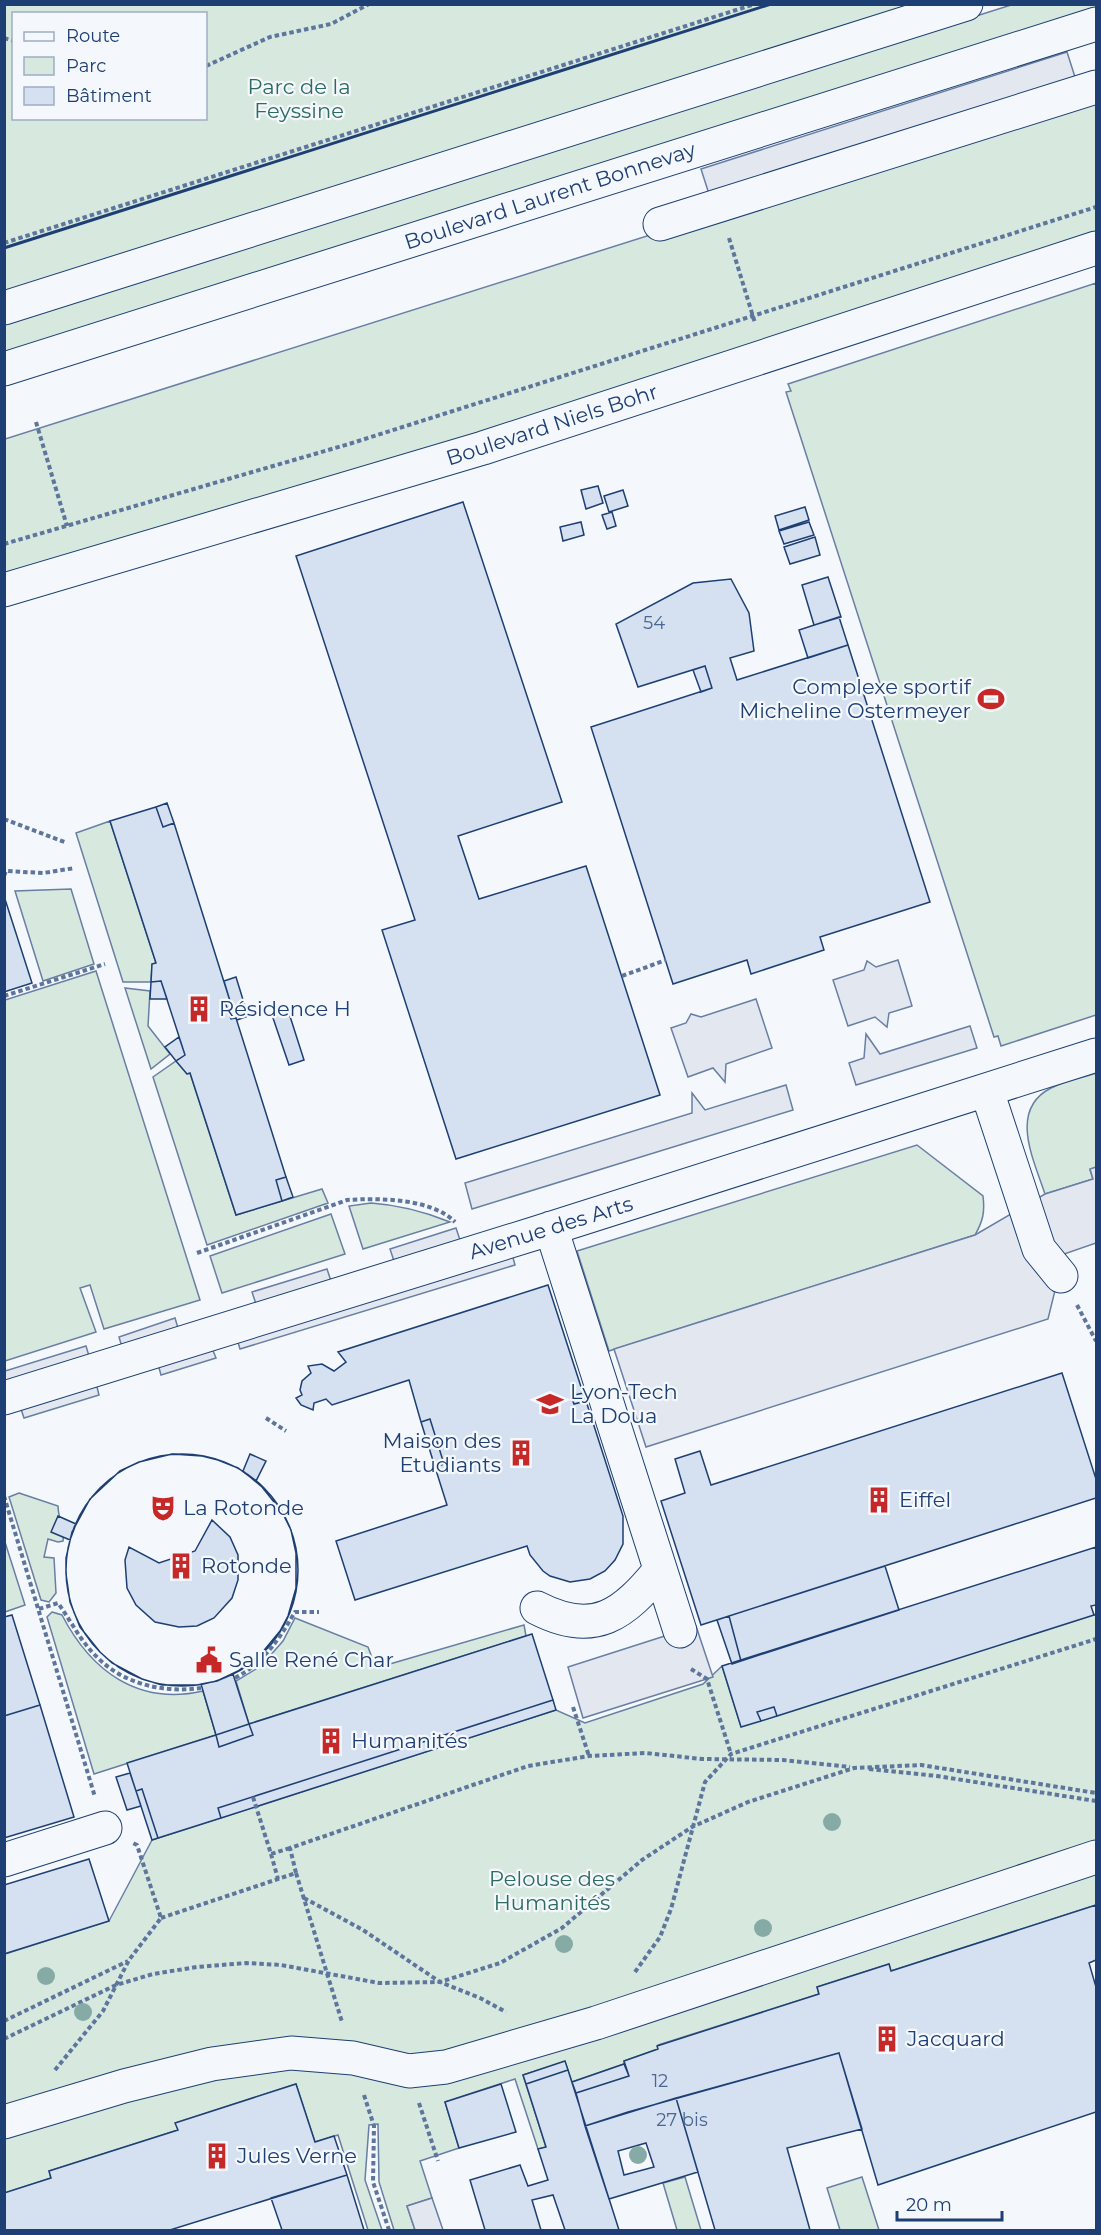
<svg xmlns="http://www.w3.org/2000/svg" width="1101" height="2235" font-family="Montserrat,sans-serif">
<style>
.green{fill:#d7e8df;stroke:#687fa3;stroke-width:1.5;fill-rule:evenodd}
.parking{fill:#e3e8f0;stroke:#687fa3;stroke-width:1.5}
.building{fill:#d5e0f0;stroke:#1d3f73;stroke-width:1.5;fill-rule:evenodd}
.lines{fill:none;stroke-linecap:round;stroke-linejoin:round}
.minor-casing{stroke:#1d3f73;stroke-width:35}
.major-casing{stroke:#1d3f73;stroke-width:35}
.path{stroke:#5e769c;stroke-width:4;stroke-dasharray:4.5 3;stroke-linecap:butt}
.minor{stroke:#f4f7fb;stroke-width:33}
.major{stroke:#f4f7fb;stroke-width:33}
.wall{stroke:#1d3f73;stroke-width:3}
.tree{fill:#86aba6}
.labels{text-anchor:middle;stroke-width:4.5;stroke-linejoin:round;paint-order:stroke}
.number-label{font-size:18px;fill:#4b6792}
.park-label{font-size:21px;fill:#2c6c60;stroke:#f4f7fb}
.street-label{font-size:21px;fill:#1d3f73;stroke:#f4f7fb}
.poi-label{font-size:21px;fill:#1d3f73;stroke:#f4f7fb;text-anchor:start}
</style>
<rect width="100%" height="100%" fill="#f4f7fb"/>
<!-- green -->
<path class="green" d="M5,4L911,5L5,291ZM14,14H206V118H14Z
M1011,5H1096V9L5,354L4,323Z
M1096,94V232L468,437L5,577V439Z
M1096,283V1015L1001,1046L998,1036L994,1037L786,392L791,391L788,384Z
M110,821L156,963L152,964L151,982H123L76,833Z
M71,889L94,964L43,981L15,891Z
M96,971L200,1300L104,1329L90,1285L80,1288L96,1332L5,1361V1000Z
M125,988L150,991L148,1026L170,1054L151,1069Z
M176,1061L187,1074L190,1073L236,1215L322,1189L328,1203L207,1245L153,1077Z
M1096,1073V1167L1090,1170L1093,1179L1045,1194C1034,1160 1008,1110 1051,1088C1065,1081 1082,1078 1096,1073Z
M917,1145L983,1196C985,1212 983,1221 975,1235L609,1351L577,1251Z
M371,1203C400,1205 423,1211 450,1222L363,1249L349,1206Z
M331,1214L345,1254L222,1293L210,1256Z
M19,1493L58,1506C58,1518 65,1530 63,1541L58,1542L48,1539L44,1557L54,1558L56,1593L49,1602L41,1600L9,1497Z
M4,1539L25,1605L5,1612H4Z
M52,1612L62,1615C91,1671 138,1706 203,1691L216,1735L94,1774L47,1617Z
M1096,1614V1905L891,1971L889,1964L817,1987L819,1994L658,2045V2049L624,2061V2064L572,2082L565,2062L523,2075L546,2147L538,2149L515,2079L445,2102L459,2148L420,2161L432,2198L407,2206L415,2230H394L379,2182L378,2124L369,2125L365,2180L382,2230H368L338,2135L315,2142L296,2084L176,2123L178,2130L49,2171L51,2178L5,2193V1954L109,1921L152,1840L556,1710L585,1723L703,1684L722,1666L741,1726Z
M295,1618L368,1647L376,1668L524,1625L526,1636L249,1724L236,1681L261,1666L283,1641Z
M685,2177L701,2230H677L663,2183Z
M862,2177L879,2230H840L827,2188Z"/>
<!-- parking -->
<path class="parking" d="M1067,52L1075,77L709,194L701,169Z
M898,960L912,1006L889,1013L887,1027L875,1017L848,1026L833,980L864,970L867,961L876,967Z
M756,999L772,1048L726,1064L725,1082L713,1068L688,1077L671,1028L686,1023L691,1014L701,1017Z
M970,1026L977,1048L856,1085L849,1063L864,1058L866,1034L880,1054Z
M786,1085L793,1110L472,1209L465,1183L692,1113V1093L705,1110Z
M1096,1167V1243L1064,1254L1048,1319L646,1447L614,1349L975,1235L1045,1194L1093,1179L1090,1169Z
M456,1228L460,1240L394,1261L390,1249Z
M512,1254L515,1265L240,1349L237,1339Z
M327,1269L331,1281L256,1304L252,1292Z
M175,1318L178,1328L122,1347L119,1337Z
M86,1346L89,1356L5,1383V1371Z
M212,1348L216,1358L161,1375L158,1364Z
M96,1383L99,1395L24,1418L20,1406Z
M696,1626L713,1677L583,1718L568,1667Z
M432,2198L443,2230H415L407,2206Z"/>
<!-- building -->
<path class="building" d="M598,486L603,503L586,509L581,490Z
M623,490L628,506L609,512L604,496Z
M463,502L562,802L458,836L479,899L586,866L660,1095L456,1159L382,930L415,920L296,556Z
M805,507L809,520L779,530L775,516Z
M612,512L616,526L607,529L602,515Z
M581,522L584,535L563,541L560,527Z
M809,522L814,535L784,544L779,531Z
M815,537L820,555L790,564L784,547Z
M828,577L841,617L814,625L802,585Z
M731,579L749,613L754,651L730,658L737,680L848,645L930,902L820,937L824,950L751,974L747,960L673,984L591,727L712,688L705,666L638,687L616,624L693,583Z
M839,617L848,645L808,658L799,630Z
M705,666L712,688L701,692L693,670Z
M167,803L174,823L163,827L156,807Z
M156,807L163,827L174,823L230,1001L225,1002L231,1019L236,1018L286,1177L276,1180L282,1201L236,1215L190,1073L187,1074L176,1061L185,1055L161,981L151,982L152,964L156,963L110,821Z
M4,896L32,983L4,992Z
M236,977L248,1016L237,1020L236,1018L231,1019L225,1002L230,1001L224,981Z
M161,981L167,999H150L151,982Z
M288,1010L304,1060L289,1065L272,1015Z
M179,1037L185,1055L176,1061L165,1047Z
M286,1177L293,1197L282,1201L276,1180Z
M548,1285L583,1393L571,1396L574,1404L586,1401L623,1516V1544L615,1560L605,1571L590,1579L570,1582L550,1576L543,1571L530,1555L527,1546L355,1600L336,1541L447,1505L435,1467L444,1464L430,1419L421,1422L409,1380L332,1405L326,1399L314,1403L313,1410L301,1405L296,1398L302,1395L300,1390L302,1381L311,1373L308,1366L322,1364L334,1371L346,1362L338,1352Z
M1062,1373L1096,1479V1498L701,1625L661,1501L685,1493L675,1459L700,1451L711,1485Z
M583,1393L586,1401L574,1404L571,1396Z
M430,1419L444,1464L435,1467L421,1422Z
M172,1454L202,1456L218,1460L238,1468L250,1477L262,1487L282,1512L291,1530L296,1553V1588L288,1616L280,1631L261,1654L238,1671L217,1681L197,1685H162L142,1679L112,1663L100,1652L80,1627L70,1602L66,1574V1558L72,1532L90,1499L120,1471L139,1462ZM212,1520L230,1537L238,1555V1580L232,1598L214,1618L197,1626L179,1627L155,1622L136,1605L127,1588L125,1560L129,1547L159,1563L195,1551Z
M250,1454L266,1461L256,1481L243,1471Z
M66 1570a116 116 0 1 1 232 0a116 116 0 1 1-232 0Z
M58,1516L76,1524L70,1540L51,1532Z
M1096,1547V1605L1091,1606L1094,1615L777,1716L774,1707L757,1712L761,1721L741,1727L722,1666Z
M885,1566L899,1610L741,1661L729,1616Z
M12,1615L40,1705L4,1716V1617Z
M729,1616L741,1661L732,1664L717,1620Z
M532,1634L553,1700L218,1808L221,1818L158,1838L142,1789L136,1791L127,1763L216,1735L219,1747L253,1735L249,1724Z
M233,1674L249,1724L216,1735L201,1684L217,1681Z
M553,1700L556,1710L221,1818L218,1808Z
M40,1705L74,1817L4,1838V1716Z
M774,1707L777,1716L761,1721L757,1712Z
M249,1724L253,1735L219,1747L216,1735Z
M130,1773L141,1806L127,1810L116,1777Z
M142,1789L158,1838L152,1840L136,1791Z
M89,1859L109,1921L4,1954V1885Z
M1096,1905V1960L1089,1963L1096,1987V2112L878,2185L839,2053L628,2112L585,2126L576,2093L629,2076L624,2061L658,2049L657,2046L819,1994L817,1987L889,1964L891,1971Z
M839,2053L862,2129L787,2148L810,2230H715L676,2098Z
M565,2061L568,2070L526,2084L523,2075Z
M624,2064L629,2076L576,2093L572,2082Z
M568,2070L619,2230H565L553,2195L532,2200L541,2230H485L470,2180L520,2165L528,2186L548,2180L538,2149L546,2147L526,2084Z
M296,2084L315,2142L334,2136L347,2175L170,2230H4V2193L51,2178L49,2171L178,2130L175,2123Z
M501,2084L516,2132L459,2148L445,2102Z
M676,2098L698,2172L609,2199L585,2126ZM646,2143L654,2167L624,2175L618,2151Z
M347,2175L364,2230H282L271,2198Z"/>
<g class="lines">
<!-- minor casing -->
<g class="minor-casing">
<path id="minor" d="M660,224L1096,87
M4,590L483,448L1096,248
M987,1091L1039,1249L1061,1276
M551,1228L680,1631
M4,1398L533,1234L1096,1055
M537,1608C595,1638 624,1614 660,1570
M4,1860L105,1828
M4,2122L124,2086L212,2064L291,2053L353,2058L409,2071L446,2067L596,2023L1096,1857"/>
</g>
<!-- major casing -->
<g class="major-casing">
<path id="major" d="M4,308L966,4
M4,369L1096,24"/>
</g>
<!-- path -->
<path class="path" d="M4,38L14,41
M206,66L270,37L331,24L369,4
M729,238L755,323
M4,243L755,4
M36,422L67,526
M4,544L349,444L1096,207
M4,819L67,843
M4,876L6,871L43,873L75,868
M622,976L666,960
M4,996L105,964
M197,1253L347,1200C379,1198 431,1198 455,1222
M1077,1305L1096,1341
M266,1418L286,1431
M4,1496L95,1797
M39,1609L58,1603C71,1621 81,1642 97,1657C124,1685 165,1693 201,1688
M691,1669L707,1679L731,1754
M235,1678C264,1663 279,1639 295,1612H319
M573,1707L589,1756
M869,1769L937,1776L1096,1801
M253,1797L271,1854L290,1848
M271,1854L278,1879
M296,1873L342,2022
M304,1898L363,1930L440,1982L480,1998L506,2012
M161,1918L296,1873L290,1848L528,1766L589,1756L646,1753L702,1759L783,1760L850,1767
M635,1972L660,1937L671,1909L705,1782L731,1754L1096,1639
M4,2021L128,1961
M4,2039L116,1985L153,1974L197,1967L246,1963L281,1965L379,1983L440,1982L500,1963L562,1928L642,1860L692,1827L748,1802L854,1768L921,1765L1096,1793
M55,2070L103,2011L129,1960L161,1918L137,1845L133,1843
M364,2095L374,2126L373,2182L389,2230
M419,2103L438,2161"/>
<!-- minor -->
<use href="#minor" class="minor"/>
<!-- major -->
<use href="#major" class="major"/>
<!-- wall -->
<path class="wall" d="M4,248L771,4"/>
</g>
<!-- trees -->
<g class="tree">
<circle cx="832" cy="1822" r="9"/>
<circle cx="763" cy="1928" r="9"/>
<circle cx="564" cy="1944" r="9"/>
<circle cx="46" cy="1976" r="9"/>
<circle cx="83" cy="2012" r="9"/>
<circle cx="638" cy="2155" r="9"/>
</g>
<!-- icons -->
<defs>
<g id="stadium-bare" transform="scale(2.07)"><path d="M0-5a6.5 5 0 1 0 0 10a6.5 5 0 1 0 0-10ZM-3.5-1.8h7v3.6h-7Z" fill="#c62828" stroke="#f4f7fb" stroke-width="2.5" paint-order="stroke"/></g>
<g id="building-bare" transform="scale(2.07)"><path d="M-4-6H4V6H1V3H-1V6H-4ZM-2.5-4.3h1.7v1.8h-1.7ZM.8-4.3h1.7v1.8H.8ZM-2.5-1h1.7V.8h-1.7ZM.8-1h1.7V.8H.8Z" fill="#c62828" stroke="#f4f7fb" stroke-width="2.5" paint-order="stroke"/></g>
<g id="university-bare" transform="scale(2.07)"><path d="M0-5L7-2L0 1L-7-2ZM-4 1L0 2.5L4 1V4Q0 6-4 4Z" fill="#c62828" stroke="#f4f7fb" stroke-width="2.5" paint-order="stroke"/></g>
<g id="theatre-bare" transform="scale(2.07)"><path d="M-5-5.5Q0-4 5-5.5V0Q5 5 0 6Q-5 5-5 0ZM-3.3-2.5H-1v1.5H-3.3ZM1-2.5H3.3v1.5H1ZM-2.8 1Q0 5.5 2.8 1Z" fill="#c62828" stroke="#f4f7fb" stroke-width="2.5" paint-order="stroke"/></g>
<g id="civic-bare" transform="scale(2.07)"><path d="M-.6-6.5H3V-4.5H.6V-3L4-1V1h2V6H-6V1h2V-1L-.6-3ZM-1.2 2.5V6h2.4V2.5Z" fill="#c62828" stroke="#f4f7fb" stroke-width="2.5" paint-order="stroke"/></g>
</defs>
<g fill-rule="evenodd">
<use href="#stadium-bare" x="991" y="699"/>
<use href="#building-bare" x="199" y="1009"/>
<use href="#university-bare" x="550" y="1404"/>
<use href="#building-bare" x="521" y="1453"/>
<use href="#building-bare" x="879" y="1500"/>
<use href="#theatre-bare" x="163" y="1508"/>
<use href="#building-bare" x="181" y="1566"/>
<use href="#civic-bare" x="209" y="1660"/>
<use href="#building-bare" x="331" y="1741"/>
<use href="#building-bare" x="887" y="2039"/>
<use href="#building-bare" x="217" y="2156"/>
</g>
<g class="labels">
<!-- number labels -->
<g class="number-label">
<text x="654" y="629">54</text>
<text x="660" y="2087">12</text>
<text x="682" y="2126">27 bis</text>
</g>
<!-- park labels -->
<g class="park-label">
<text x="299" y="94">Parc de la<tspan x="299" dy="24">Feyssine</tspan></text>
<text x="552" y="1886">Pelouse des<tspan x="552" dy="24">Humanités</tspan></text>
</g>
<!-- street labels -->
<g class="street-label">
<text transform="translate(550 196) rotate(-18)" y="7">Boulevard Laurent Bonnevay</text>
<text transform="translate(552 425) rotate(-18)" y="7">Boulevard Niels Bohr</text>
<text transform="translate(551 1228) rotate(-17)" y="7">Avenue des Arts</text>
</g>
<!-- poi labels -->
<g class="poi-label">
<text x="971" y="694" text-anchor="end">Complexe sportif<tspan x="971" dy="24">Micheline Ostermeyer</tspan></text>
<text x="219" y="1016">Résidence H</text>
<text x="570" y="1399">Lyon-Tech<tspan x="570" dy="24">La Doua</tspan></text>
<text x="501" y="1448" text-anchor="end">Maison des<tspan x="501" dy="24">Etudiants</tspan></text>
<text x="899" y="1507">Eiffel</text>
<text x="183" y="1515">La Rotonde</text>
<text x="201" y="1573">Rotonde</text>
<text x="229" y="1667">Salle René Char</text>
<text x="351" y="1748">Humanités</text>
<text x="907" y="2046">Jacquard</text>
<text x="237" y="2163">Jules Verne</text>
</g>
</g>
<!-- border -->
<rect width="1101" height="2235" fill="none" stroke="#1d3f73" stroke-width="12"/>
<!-- legend -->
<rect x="12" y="12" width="195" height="108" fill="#f4f7fb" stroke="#9eadc5" stroke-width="1.5"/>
<rect x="24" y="32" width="30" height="9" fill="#f4f7fb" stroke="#9eadc5" stroke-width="1.5"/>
<text x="66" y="42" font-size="18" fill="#1d3f73">Route</text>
<rect x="24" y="57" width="30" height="18" fill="#d7e8df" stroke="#9eadc5" stroke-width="1.5"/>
<text x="66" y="72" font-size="18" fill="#1d3f73">Parc</text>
<rect x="24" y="87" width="30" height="18" fill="#d5e0f0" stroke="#9eadc5" stroke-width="1.5"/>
<text x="66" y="102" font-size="18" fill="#1d3f73">Bâtiment</text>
<!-- scale -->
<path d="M897 2211v9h105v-9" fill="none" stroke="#1d3f73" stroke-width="3"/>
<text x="906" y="2211" font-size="18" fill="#1d3f73" stroke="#f4f7fb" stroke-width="4.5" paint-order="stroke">20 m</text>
</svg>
